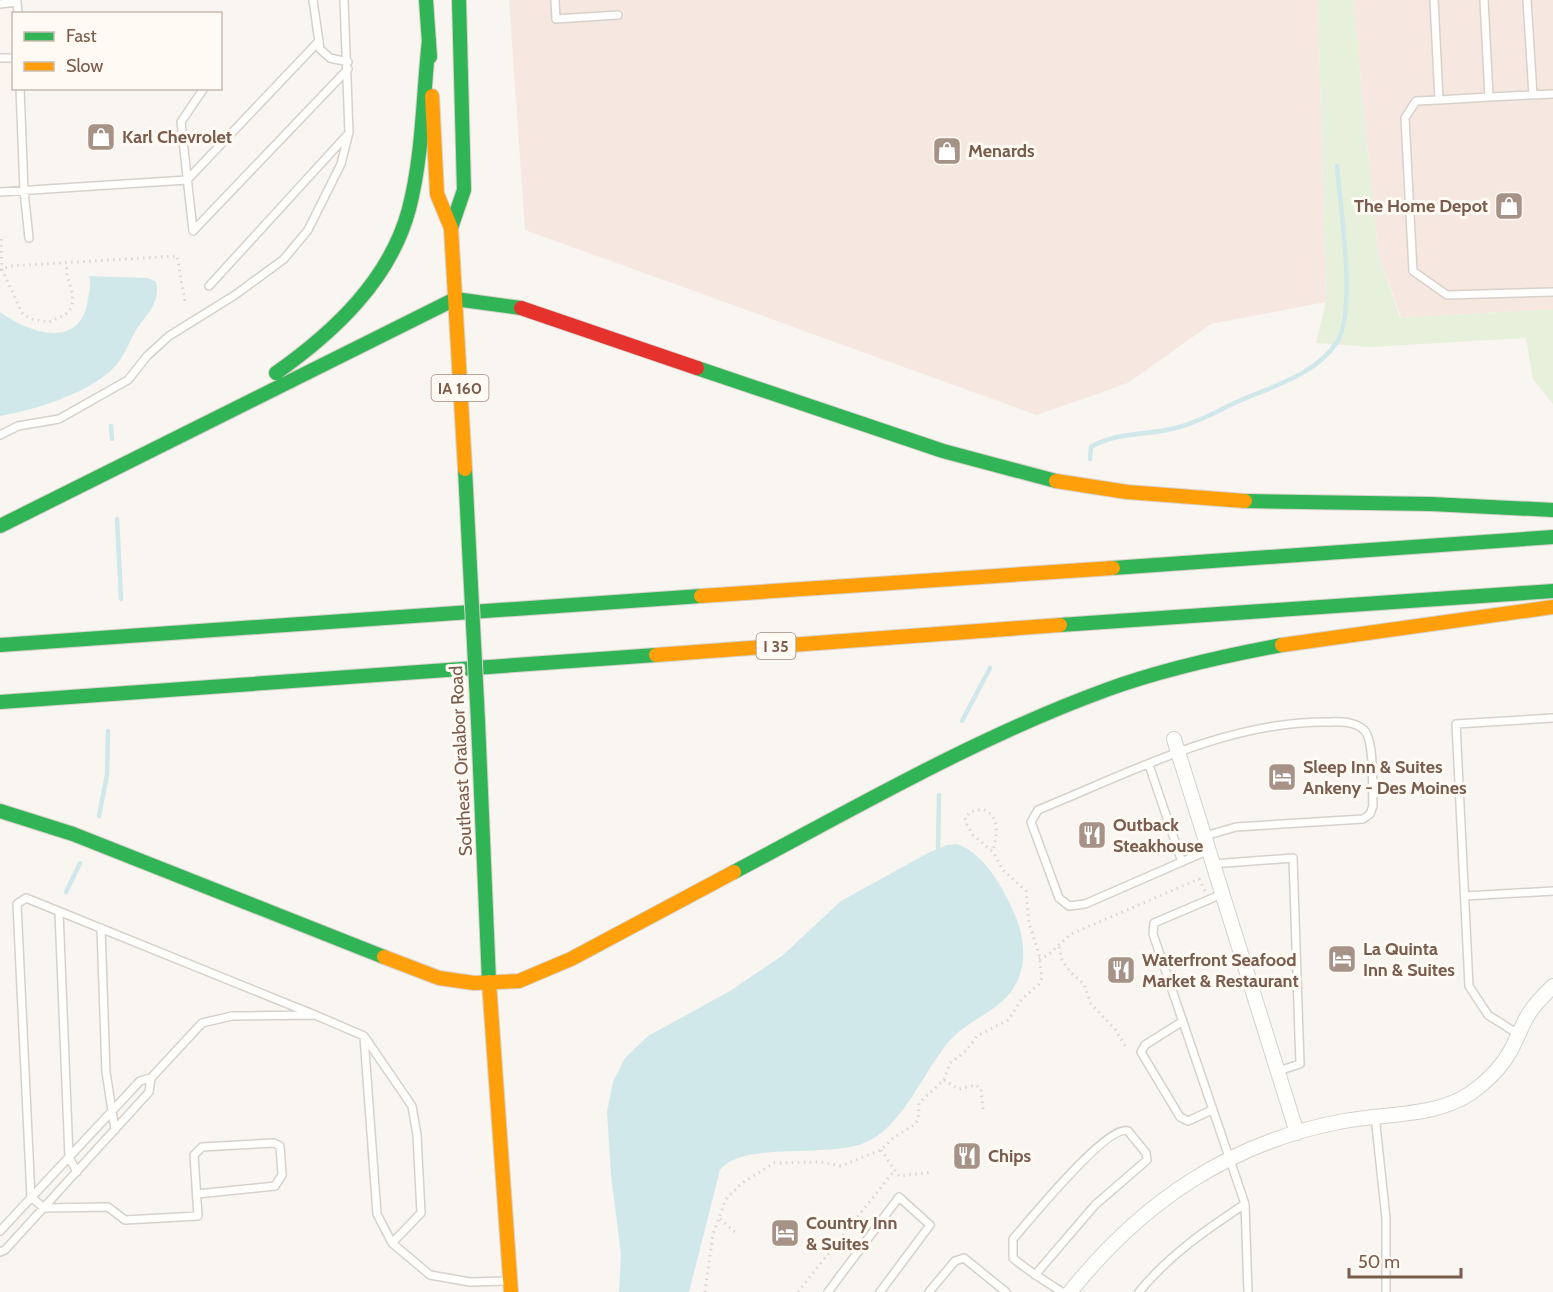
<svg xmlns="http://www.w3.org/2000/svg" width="1553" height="1292" font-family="Cabin,sans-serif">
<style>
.commercial{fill:#f6e8e1}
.green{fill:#e7f0db}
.water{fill:#d0e8ea}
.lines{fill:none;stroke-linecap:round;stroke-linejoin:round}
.stream{stroke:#d0e8ea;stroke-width:4.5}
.lane-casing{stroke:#d7d1cb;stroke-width:10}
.street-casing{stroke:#d7d1cb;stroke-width:16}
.fast-casing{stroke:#d9d2cb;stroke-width:16}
.slow-casing{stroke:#d9d2cb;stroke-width:16}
.jam-casing{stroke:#d9d2cb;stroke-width:16}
.path{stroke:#dcd5d0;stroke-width:3;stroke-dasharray:1.5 4.5;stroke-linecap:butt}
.lane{stroke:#fefefd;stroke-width:7}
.street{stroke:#fefefd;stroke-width:14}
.fast{stroke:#30b455;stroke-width:14}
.slow{stroke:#ff9f0a;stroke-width:14}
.jam{stroke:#e5322d;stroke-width:14}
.fast-bridge-casing{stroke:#dad1cc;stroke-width:16;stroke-linecap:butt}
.fast-bridge{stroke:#30b455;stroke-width:14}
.labels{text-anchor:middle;stroke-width:6;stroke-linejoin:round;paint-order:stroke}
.shield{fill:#fffaf3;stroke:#a28b7f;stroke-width:1.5}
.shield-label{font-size:16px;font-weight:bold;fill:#7a5c4d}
.poi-label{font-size:18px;font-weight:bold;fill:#7a5c4d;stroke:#fffaf3;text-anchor:start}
.street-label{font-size:18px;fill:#7a5c4d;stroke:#fffaf3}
</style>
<rect width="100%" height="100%" fill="#f9f5f0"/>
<!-- commercial -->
<path class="commercial" d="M509,0H1318L1326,302L1211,324L1128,383L1037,415L525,230Z
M1353,0H1553V309L1401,318L1378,252Z"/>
<!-- green -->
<path class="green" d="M1318,0H1353L1378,252L1400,318L1553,309V404L1533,379L1526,338L1370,347L1316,343L1326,302Z"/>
<!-- water -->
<path class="water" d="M89,276L148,278L156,282C161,301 148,313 138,327C130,339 126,353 117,364C94,392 35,410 0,416V312C29,333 81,351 88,299C89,291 92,283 89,276Z
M957,844C984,853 1004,889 1014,913C1022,929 1026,954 1021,971C1010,1010 975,1014 951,1039C924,1069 903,1128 864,1143C828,1158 742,1141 720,1170L689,1292H619L621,1255L611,1175L607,1112L613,1082L625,1058L648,1036L730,991L783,955L841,901L928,853L947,845Z"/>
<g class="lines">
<!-- stream -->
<path class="stream" d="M111,426L112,439
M1090,459L1091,447C1118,431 1150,436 1179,427C1202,421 1224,407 1246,398C1278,385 1318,372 1337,342C1357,310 1340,206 1337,166
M117,519L121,599
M962,721L990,668
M99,816L107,775L108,731
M938,849L939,795
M66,892L80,863"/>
<!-- lane casing -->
<g class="lane-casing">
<path id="lane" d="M313,0L320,49L330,58L348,62
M555,0L556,19L618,15
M1434,0L1439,100L1489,97L1484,0
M1527,0L1533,95
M0,4L17,2L18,14
M0,58H14
M20,88L24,191L29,238
M1489,97L1553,94
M1439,100L1416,101L1405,118L1413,271L1447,295L1553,292
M0,192L187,180L319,41
M193,231L348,69
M193,231L181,122L204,88
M209,286L348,134
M0,435L18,426L59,419L128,380L147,356L169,336L235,295L284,259L308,230L341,164L349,132L344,0
M1149,765L1182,862
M1205,836L1236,827L1363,819L1370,814L1373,806C1372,790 1375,741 1364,730C1353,720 1338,722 1325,722C1225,722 1129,773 1038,810L1031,822L1059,898L1069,906L1085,904L1209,850
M1213,864L1293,858L1300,1064L1278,1071
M1465,896L1553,891
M59,912L69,1157L77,1172
M101,928L106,1072L115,1130
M1183,1021L1145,1045L1141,1052L1180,1117L1188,1121L1212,1110
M1518,1034L1488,1015L1469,986L1456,724L1553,718
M364,1037L377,1214L392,1243
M151,1078L202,1023L232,1016L315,1015L364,1036L412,1106L417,1135L421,1213L392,1243L430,1275L470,1282L507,1281
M1375,1116L1386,1218V1292
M197,1194L275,1186L282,1175L280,1146L274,1143L202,1147L194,1155L198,1216L125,1220L108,1207L44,1208L31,1197L17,904L26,898L315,1015
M1245,1204L1248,1292
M0,1231L140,1081L151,1078L149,1092L5,1250L0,1252
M1035,1275L1095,1205L1147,1160L1146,1153L1128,1131C1108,1123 1028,1222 1013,1239V1258C1028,1271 1045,1281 1062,1292
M828,1292L899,1197L930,1225L880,1292
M929,1292L955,1261L964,1258L1006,1292
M1139,1292C1168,1256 1207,1229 1245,1204L1153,934L1154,923L1222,894"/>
</g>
<!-- street casing -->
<g class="street-casing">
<path id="street" d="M1174,739L1297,1133
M1070,1292C1142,1202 1230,1142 1344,1121C1386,1113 1436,1117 1471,1093C1482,1085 1496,1072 1504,1061C1516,1046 1520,1025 1532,1009C1538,1001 1546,993 1553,986"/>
</g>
<!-- fast casing -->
<g class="fast-casing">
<path id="fast" d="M426,0L430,57
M451,228L464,190L459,0
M697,368L943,451L1056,481
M276,373C334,332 390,280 409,209C423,155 423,95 429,40
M465,469L469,548
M1245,501L1431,504L1553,510
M0,526L455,299L521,308
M1113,568L1553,537
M1060,625L1553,591
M0,645L701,596
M0,702L656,655
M478,721L489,982
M0,811L73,834L384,957
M734,872C855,808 977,737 1106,690C1163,669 1223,656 1282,645"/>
</g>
<!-- slow casing -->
<g class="slow-casing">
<path id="slow" d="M432,96L437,194L451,228L465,469
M1056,481L1127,492L1245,501
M701,596L1113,568
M1282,645L1553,607
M656,655L1060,625
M384,957L439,978L474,983L519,981L571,959L734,872
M489,982L511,1292"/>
</g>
<!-- jam casing -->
<g class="jam-casing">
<path id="jam" d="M521,308L697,368"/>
</g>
<!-- path -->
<path class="path" d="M1,239L2,269L22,313L31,319L49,322L65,315L71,308C77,291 64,280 67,263
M0,270L10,266L177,256L185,302
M1059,947L1062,960L1071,973L1084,984L1091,1004L1115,1029L1125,1046
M1039,959L1048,955L1071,934L1199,879L1205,891
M944,1080L959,1089L976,1085L981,1089L983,1109
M881,1150L899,1176L933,1172
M720,1219L735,1232
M705,1292L713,1234L726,1199L742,1183L774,1163L821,1162L841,1166L881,1150L893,1138L914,1125L918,1120L919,1103L944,1080L950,1063L966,1051L977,1036L1008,1020L1022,999L1039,984L1042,978L1039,954L1029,923L1026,891L1003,870L993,852L973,835L966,823L965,818L970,812L982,809C1002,816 996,836 993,852
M798,1292L894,1171"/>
<!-- lane -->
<use href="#lane" class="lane"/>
<!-- street -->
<use href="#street" class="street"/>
<!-- fast -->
<use href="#fast" class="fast"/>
<!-- slow -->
<use href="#slow" class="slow"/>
<!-- jam -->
<use href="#jam" class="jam"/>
<!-- fast-bridge casing -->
<g class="fast-bridge-casing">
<path id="fast-bridge" d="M469,548L478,721"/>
</g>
<!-- fast-bridge -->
<use href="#fast-bridge" class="fast-bridge"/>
</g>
<!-- icons -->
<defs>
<g id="shop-square" transform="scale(1.5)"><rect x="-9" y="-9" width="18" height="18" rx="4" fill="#a69286" stroke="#fffaf3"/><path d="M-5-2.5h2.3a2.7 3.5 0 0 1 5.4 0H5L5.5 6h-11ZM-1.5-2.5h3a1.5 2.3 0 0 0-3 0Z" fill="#fff"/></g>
<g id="hotel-square" transform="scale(1.5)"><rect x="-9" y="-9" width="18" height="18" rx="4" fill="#a69286" stroke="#fffaf3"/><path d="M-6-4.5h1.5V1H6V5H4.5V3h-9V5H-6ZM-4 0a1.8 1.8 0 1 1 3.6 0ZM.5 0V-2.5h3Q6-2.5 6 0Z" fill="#fff"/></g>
<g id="restaurant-square" transform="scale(1.5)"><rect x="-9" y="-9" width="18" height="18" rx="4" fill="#a69286" stroke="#fffaf3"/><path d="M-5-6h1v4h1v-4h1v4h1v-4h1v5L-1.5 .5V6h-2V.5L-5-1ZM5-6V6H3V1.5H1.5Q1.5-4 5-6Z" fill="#fff"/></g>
</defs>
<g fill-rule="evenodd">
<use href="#shop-square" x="101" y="137"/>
<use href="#shop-square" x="947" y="151"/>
<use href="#shop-square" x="1509" y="206"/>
<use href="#hotel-square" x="1282" y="777"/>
<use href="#restaurant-square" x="1092" y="835"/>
<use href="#hotel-square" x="1342" y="959"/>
<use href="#restaurant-square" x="1121" y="970"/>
<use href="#restaurant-square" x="967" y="1156"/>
<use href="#hotel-square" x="785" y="1233"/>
</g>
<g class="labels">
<!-- shield labels -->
<g class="shield">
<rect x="431.5" y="375" width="57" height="26" rx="4.5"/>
<rect x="756.5" y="633" width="39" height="26" rx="4.5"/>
</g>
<g class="shield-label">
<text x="460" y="394">IA 160</text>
<text x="776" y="652">I 35</text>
</g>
<!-- poi labels -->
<g class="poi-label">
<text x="122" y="143">Karl Chevrolet</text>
<text x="968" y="157">Menards</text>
<text x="1488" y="212" text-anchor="end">The Home Depot</text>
<text x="1303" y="773">Sleep Inn &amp; Suites<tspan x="1303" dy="21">Ankeny - Des Moines</tspan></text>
<text x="1113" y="831">Outback<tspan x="1113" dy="21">Steakhouse</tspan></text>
<text x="1363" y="955">La Quinta<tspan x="1363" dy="21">Inn &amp; Suites</tspan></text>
<text x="1142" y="966">Waterfront Seafood<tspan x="1142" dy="21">Market &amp; Restaurant</tspan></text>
<text x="988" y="1162">Chips</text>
<text x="806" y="1229">Country Inn<tspan x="806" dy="21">&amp; Suites</tspan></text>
</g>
<!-- street labels -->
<g class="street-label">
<text transform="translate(461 761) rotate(-93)" y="6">Southeast Oralabor Road</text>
</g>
</g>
<!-- legend -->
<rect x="12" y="12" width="210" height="78" fill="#fffaf3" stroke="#cabbb1" stroke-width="1.5"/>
<rect x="24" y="32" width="30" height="9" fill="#30b455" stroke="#cabbb1" stroke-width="1.5"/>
<text x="66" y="42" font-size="18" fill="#7a5c4d">Fast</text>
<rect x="24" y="62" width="30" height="9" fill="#ff9f0a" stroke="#cabbb1" stroke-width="1.5"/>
<text x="66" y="72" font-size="18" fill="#7a5c4d">Slow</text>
<!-- scale -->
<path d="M1349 1268v9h112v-9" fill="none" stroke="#7a5c4d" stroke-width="3"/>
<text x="1358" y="1268" font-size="18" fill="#7a5c4d" stroke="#fffaf3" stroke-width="4.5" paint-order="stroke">50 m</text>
</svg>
